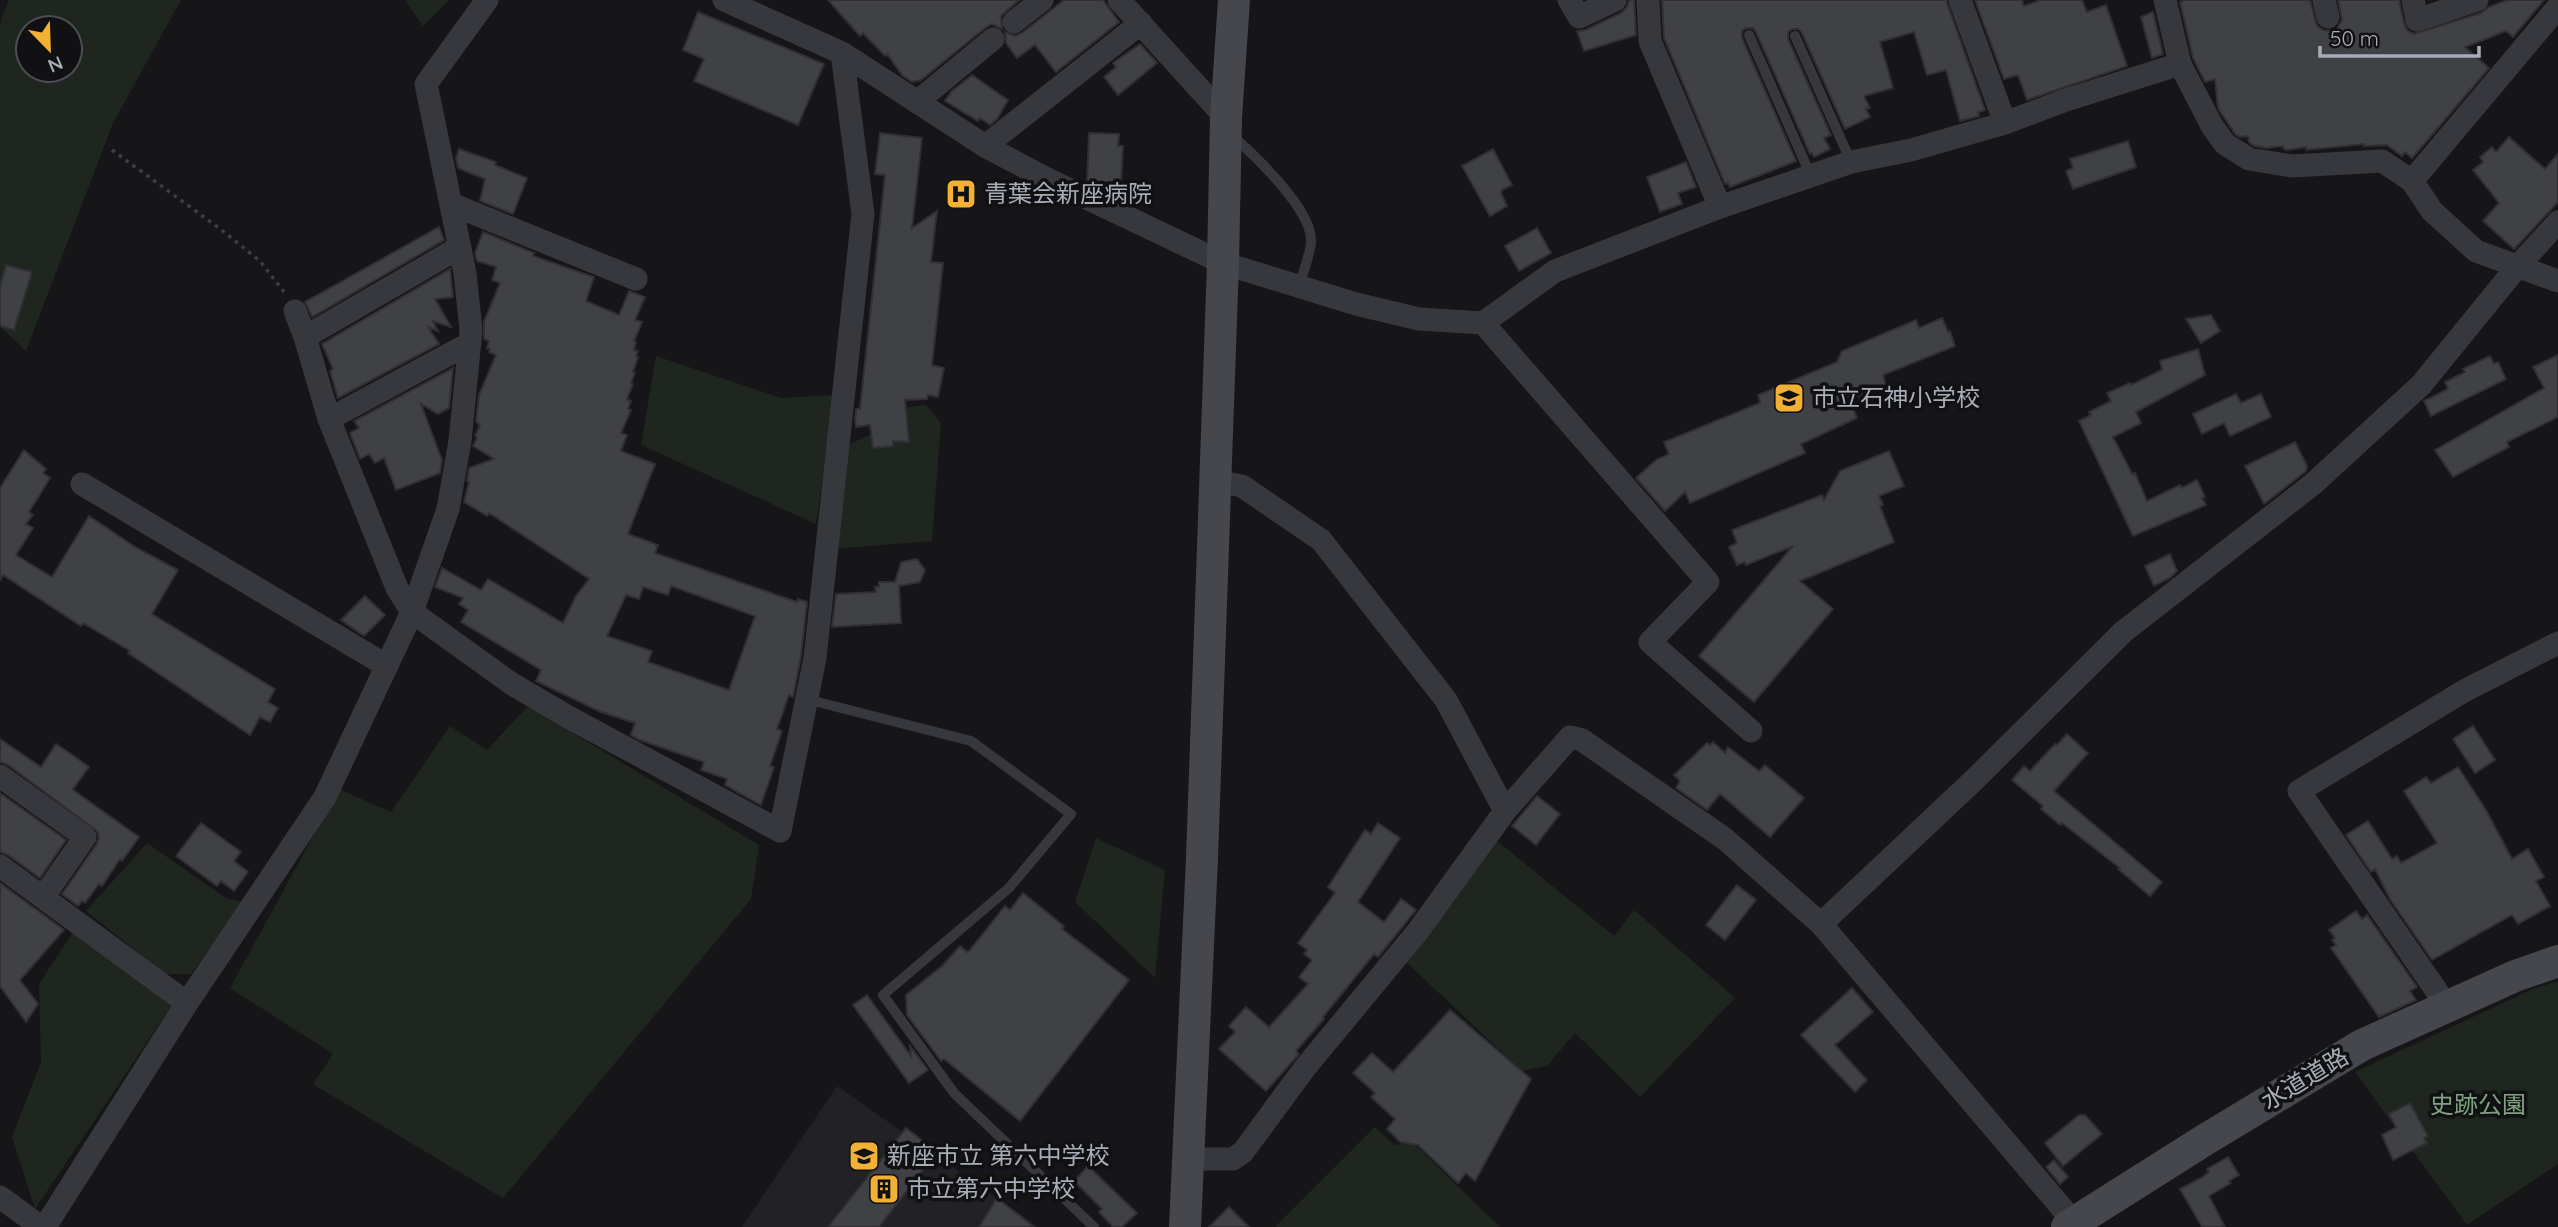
<svg xmlns="http://www.w3.org/2000/svg" width="2558" height="1227" font-family="Quicksand,'Noto Sans JP',sans-serif">
<style>
.built{fill:#222225}
.green{fill:#1e261f;fill-rule:evenodd}
.building{fill:#404145;stroke:#303034;stroke-width:2;fill-rule:evenodd}
.lines{fill:none;stroke-linecap:round;stroke-linejoin:round}
.path{stroke:#3d3f44;stroke-width:3.5;stroke-dasharray:3.5 5;stroke-linecap:butt}
.lane{stroke:#37383d;stroke-width:10}
.street{stroke:#37383d;stroke-width:23}
.secondary{stroke:#45474d;stroke-width:32}
.labels{text-anchor:middle;stroke-width:7;stroke-linejoin:round;paint-order:stroke}
.poi-label{font-size:24px;fill:#a8adb8;stroke:#111113;text-anchor:start}
.street-label{font-size:24px;fill:#a8adb8;stroke:#111113}
.park-label{font-size:24px;fill:#7fa381;stroke:#111113}
</style>
<rect width="100%" height="100%" fill="#161618"/>
<!-- built -->
<path class="built" d="M837,1086L1038,1227H742Z"/>
<!-- green -->
<path class="green" d="M9,0H181L113,123L26,351L0,327V28L2,16ZM28,28H70V70H28Z
M405,0H449L423,26Z
M656,356L781,398L835,395L816,524L641,445Z
M926,405L941,423L932,541L832,549L843,447L888,427L900,408Z
M528,706L759,845L751,899L503,1198L313,1084L333,1054L230,988L339,789L391,812L450,726L487,750Z
M1096,838L1165,870L1155,978L1075,902Z
M1497,841L1614,936L1634,910L1735,998L1640,1097L1575,1033L1547,1066L1522,1071L1407,963Z
M147,843L226,898L243,902L191,974H165L86,911Z
M73,932L172,1005L35,1209L12,1137L41,1062L39,984Z
M2558,981V1164L2467,1225L2355,1072L2533,989Z
M1375,1127L1394,1145L1412,1142L1500,1227H1275Z"/>
<!-- building -->
<path class="building" d="M828,0H1019L1001,16L1002,29L992,24L985,28L921,80L912,82L902,75L887,54L885,56L863,33L860,36Z
M1064,0H1103L1119,22L1056,72L1035,45L1017,58L1006,43L1005,32L1015,36L1022,33Z
M1629,0H1634L1636,35L1584,51L1577,31L1585,30L1621,13L1627,7Z
M1662,0H1946L1985,110L1978,112L1979,116L1960,121L1946,70L1927,75L1914,32L1880,42L1893,88L1864,96L1870,108L1866,109L1870,117L1845,129L1802,33L1799,29H1792L1788,32V39L1831,135L1824,138L1830,149L1814,157L1812,153L1810,154L1756,32L1753,28H1746L1742,31V38L1796,161L1730,187L1728,183L1725,184L1664,38Z
M1975,0H2022L2024,6L2041,0H2082L2087,12L2106,5L2127,66L2027,100L2018,75L2004,79Z
M2185,0H2310L2317,26L2323,30L2331,31L2337,28L2342,20L2338,0H2399L2404,23L2407,30L2414,34L2481,13L2489,7L2507,0H2544L2513,37L2506,31L2465,47L2489,68L2412,158L2405,152L2402,156L2387,145L2364,146V144L2306,150V147L2287,150L2284,149L2283,146L2267,148L2254,146L2249,142L2248,136L2240,137L2235,134L2218,108L2215,79L2205,82L2193,58L2180,2Z
M698,12L824,64L798,125L694,81L704,59L683,50Z
M2153,12L2163,54L2152,58L2141,17Z
M1140,44L1157,63L1118,95L1104,77L1116,67L1113,63Z
M972,75L1008,100L997,119L990,125L980,118L978,121L945,101L951,92Z
M880,133L922,138L912,228L937,211L931,262L943,263L932,365L944,368L938,397L928,395L927,399L905,400L909,442L893,441V446L873,448L870,425L856,427L855,419L856,409H860L885,175L875,174Z
M1089,133L1119,134L1118,146H1123L1121,183L1087,182Z
M2509,137L2545,169L2558,154V202L2514,249L2483,221L2499,203L2473,170L2483,162L2480,157L2492,147L2496,152Z
M2128,141L2136,167L2073,189L2066,171L2073,168L2070,159Z
M459,149L496,162L495,165L527,178L513,214L480,201L485,179L458,168L456,158Z
M1493,149L1512,185L1502,190L1501,193L1507,206L1490,216L1462,166Z
M1686,162L1696,187L1678,193L1682,204L1660,212L1647,177Z
M439,227L444,240L312,317L305,302Z
M1537,228L1551,253L1519,271L1505,246Z
M483,232L534,253L533,256L594,277L586,301L619,315L629,291L645,297L635,320L642,322L634,341L636,342L634,350L638,351L636,356L638,357L633,372L635,373L631,383L633,384L627,399L631,401L628,409L631,410L621,433L627,435L621,451L655,464L628,534L658,545L655,553L797,602L798,599L807,602L801,656L793,697L789,695L777,729L782,731L770,766L774,767L761,805L725,785L727,779L701,770L704,762L640,740L631,735L635,723L601,712L536,681L541,670L461,622L468,610L459,604L463,598L435,587L442,568L481,590L488,579L563,623L576,596L589,579L489,513L487,516L464,502L469,482L467,481L469,468L494,459L473,446L477,438L475,435L480,426L476,421L479,395L496,355L489,352L490,349L487,348L489,341L484,339V322L500,283L492,280L496,267L477,261L475,253ZM671,586L755,616L729,690L648,662L652,651L607,636L626,595L639,599L643,587L668,595Z
M6,265L32,272L14,330L0,326V287Z
M450,269L453,297L435,299L451,327L433,321L438,331L428,327L439,344L338,398L330,371L333,369L322,344Z
M2211,315L2220,331L2201,343L2186,319Z
M1942,318L1948,332L1950,331L1955,346L1883,375L1886,385L1849,400L1857,418L1801,444L1805,453L1690,503L1685,492L1665,511L1636,478L1656,460L1669,454L1664,442L1760,403L1758,395L1837,362L1842,351L1916,320L1919,328Z
M2198,349L2205,375L2136,412L2141,423L2113,437L2132,474L2135,473L2147,501L2180,485L2182,488L2197,480L2205,497L2202,498L2206,505L2133,536L2079,421L2091,415L2089,412L2111,401L2107,393L2130,383L2131,385L2162,370L2160,361Z
M2558,355V417L2507,442L2509,447L2453,477L2435,450L2544,388L2533,367Z
M2490,356L2494,364L2498,362L2506,379L2431,416L2424,401L2448,389L2445,382L2465,372L2463,369Z
M453,368L449,408L438,414L421,404L442,460L440,473L396,490L384,458L375,463L369,454L360,459L350,433L359,428L354,421Z
M2236,394L2241,403L2261,394L2271,417L2230,436L2224,423L2202,434L2193,414Z
M2295,442L2307,466L2306,471L2264,504L2245,466Z
M24,450L46,469L43,473L50,478L29,512L33,515L26,524L33,528L16,555L52,577L89,516L135,547L178,570L152,614L275,689L268,702L278,708L270,722L260,717L250,735L128,653L130,651L83,623L81,626L3,575L0,580V488Z
M1889,451L1904,486L1879,496L1883,505L1880,506L1894,542L1800,581L1833,609L1754,702L1699,656L1793,546L1746,565L1745,562L1737,565L1729,547L1737,543L1732,530L1822,495L1824,500L1840,471Z
M2170,554L2177,571L2170,578L2154,586L2145,566Z
M917,559L925,570L920,582L899,586L901,623L832,627L836,594L876,592L875,587H879V582H895L901,562Z
M365,596L385,615L364,636L341,620Z
M2473,726L2495,760L2475,773L2453,739Z
M2067,734L2088,753L2054,791L2162,882L2150,896L2118,869L2120,868L2062,823L2060,825L2041,809L2043,806L2012,780L2024,766L2030,771L2055,744L2057,745Z
M0,739L41,767L56,744L71,754L89,767L73,789L76,792L139,837L122,861L120,859L102,886L99,884L85,903L82,901L78,906L62,894L96,845L99,838L97,831L8,765L0,762Z
M1713,742L1725,753L1728,747L1759,771L1765,765L1804,798L1770,837L1720,794L1707,810L1676,788L1680,781L1674,775L1707,743L1710,745Z
M2458,767L2486,810L2512,859L2528,849L2544,877L2536,881L2550,906L2518,924L2512,915L2432,960L2390,899L2375,869L2371,872L2346,835L2368,821L2392,859L2397,856L2401,863L2437,843L2404,791L2426,777L2431,783Z
M0,793L66,840L40,878L8,855L0,852Z
M1537,796L1560,814L1536,845L1512,826Z
M201,823L241,852L234,861L248,872L234,891L221,881L217,886L176,856Z
M1378,823L1400,838L1358,902L1384,922L1401,899L1416,910L1378,957L1374,954L1323,1017L1324,1019L1296,1051L1299,1054L1266,1091L1219,1049L1235,1032L1229,1026L1246,1007L1269,1027L1308,984L1299,977L1312,960L1304,954L1307,950L1298,943L1335,893L1328,887L1365,830L1371,834Z
M0,883L64,930L20,980L38,1004L26,1022L0,986Z
M1737,885L1756,900L1725,940L1706,925Z
M1023,893L1064,926L1062,929L1129,980L1020,1121L944,1059L941,1061L907,1015L906,995L942,966L960,946L967,952L970,950L1005,906L1010,910Z
M2356,911L2362,919L2367,915L2417,987L2410,991L2416,1000L2379,1017L2331,948L2336,945L2332,940L2335,938L2329,930Z
M1852,988L1873,1012L1835,1045L1867,1080L1855,1092L1801,1035Z
M867,995L911,1056L910,1046L928,1070L909,1083L853,1005Z
M1450,1010L1531,1079L1475,1181L1466,1173L1458,1183L1418,1145L1400,1142L1387,1129L1395,1119L1371,1097L1375,1093L1353,1073L1372,1053L1393,1072Z
M2410,1103L2428,1136L2424,1138L2427,1143L2393,1160L2382,1135L2396,1127L2389,1114Z
M2079,1115H2085L2102,1134L2063,1166L2045,1143Z
M906,1128L937,1152L879,1227H828Z
M2228,1157L2239,1175L2229,1181L2231,1183L2209,1196L2225,1227H2202L2180,1189L2201,1178L2209,1172L2207,1169Z
M2054,1160L2068,1177L2060,1184L2046,1167Z
M1088,1166L1137,1213L1122,1227H1113L1099,1212L1102,1209L1074,1181Z
M997,1198L1034,1227H979Z
M1229,1207L1249,1227H1209Z"/>
<g class="lines">
<!-- path -->
<path class="path" d="M112,150L219,228L260,261L284,292"/>
<!-- lane -->
<path class="lane" d="M1749,35L1810,174
M1795,36L1851,162
M1233,136C1255,156 1310,208 1311,239C1312,251 1302,274 1299,287
M806,699L971,741L1071,814L1009,888L883,995L954,1093L1094,1227"/>
<!-- street -->
<path class="street" d="M724,0L842,53L985,146L1049,180L1223,263L1356,304L1419,319L1483,323L1555,271L1720,207L1851,162L1911,150L2005,123L2066,100L2180,64
M1119,0L1226,118
M1569,0L1579,17L1615,0
M1648,0L1650,41L1720,207
M1960,0L2005,123
M2165,0L2180,64L2212,126L2225,144L2249,159L2292,166L2382,161L2412,181L2432,211L2476,251L2558,281
M2324,0L2328,17
M2413,0L2417,20L2477,0
M1014,22L1042,0
M918,101L993,39
M985,146L1141,23
M2412,181L2558,7
M451,204L636,279
M295,311L305,337L329,419L397,588L412,612L512,684L570,718L780,831L815,658L863,214L842,53
M1483,323L1708,582L1650,642L1751,731
M305,337L460,247
M329,419L470,343
M1214,481L1242,486L1321,540L1446,700L1505,811
M82,484L387,666
M0,776L85,837L44,896
M0,866L187,1003
M1821,924L1973,781L2123,632L2313,484L2421,385L2517,267L2558,222
M2447,1006L2299,791L2464,691L2558,643
M1188,1159H1233L1243,1152L1304,1069L1418,931L1505,811L1570,737L1582,740L1725,839L1821,924L2078,1227
M0,1197L41,1227
M45,1227L187,1003L325,797L412,612L448,509L460,441L471,330L465,273L426,84L487,0"/>
<!-- secondary -->
<path class="secondary" d="M1185,1227L1202,858L1223,263L1226,118L1234,0
M2067,1227L2203,1141L2362,1045L2515,976L2558,961"/>
</g>
<!-- icons -->
<defs>
<g id="hospital-square" transform="scale(1.575)"><rect x="-9" y="-9" width="18" height="18" rx="4" fill="#f2b134" stroke="#111113"/><path d="M-5-5h3v3.5h4V-5h3V5h-3V1.5h-4V5h-3Z" fill="#111"/></g>
<g id="school-square" transform="scale(1.575)"><rect x="-9" y="-9" width="18" height="18" rx="4" fill="#f2b134" stroke="#111113"/><path d="M0-5L7-2L0 1L-7-2ZM-4 1L0 2.5L4 1V4Q0 6-4 4Z" fill="#111"/></g>
<g id="building-square" transform="scale(1.575)"><rect x="-9" y="-9" width="18" height="18" rx="4" fill="#f2b134" stroke="#111113"/><path d="M-4-6H4V6H1V3H-1V6H-4ZM-2.5-4.3h1.7v1.8h-1.7ZM.8-4.3h1.7v1.8H.8ZM-2.5-1h1.7V.8h-1.7ZM.8-1h1.7V.8H.8Z" fill="#111"/></g>
</defs>
<g fill-rule="evenodd">
<use href="#hospital-square" x="961" y="194"/>
<use href="#school-square" x="1789" y="398"/>
<use href="#school-square" x="864" y="1156"/>
<use href="#building-square" x="884" y="1189"/>
</g>
<g class="labels">
<!-- poi labels -->
<g class="poi-label">
<text x="984" y="202">青葉会新座病院</text>
<text x="1812" y="406">市立石神小学校</text>
<text x="887" y="1164">新座市立 第六中学校</text>
<text x="907" y="1197">市立第六中学校</text>
</g>
<!-- street labels -->
<g class="street-label">
<text transform="translate(2305 1079) rotate(-31)" y="8">水道道路</text>
</g>
<!-- park labels -->
<g class="park-label">
<text x="2478" y="1113">史跡公園</text>
</g>
</g>
<!-- north arrow -->
<g transform="translate(49 49) rotate(157)"><circle r="33" fill="#111113" stroke="#4d4f55" stroke-width="2"/>
<path d="M0-5L12 26L0 18L-12 26Z" fill="#f2b134"/>
<text y="-10" font-size="19" font-weight="bold" text-anchor="middle" fill="#a8adb8">N</text>
</g>
<!-- scale -->
<path d="M2320 46v10h159v-10" fill="none" stroke="#a8adb8" stroke-width="3.5"/>
<text x="2330" y="46" font-size="21" fill="#a8adb8" stroke="#111113" stroke-width="5" paint-order="stroke">50 m</text>
</svg>
